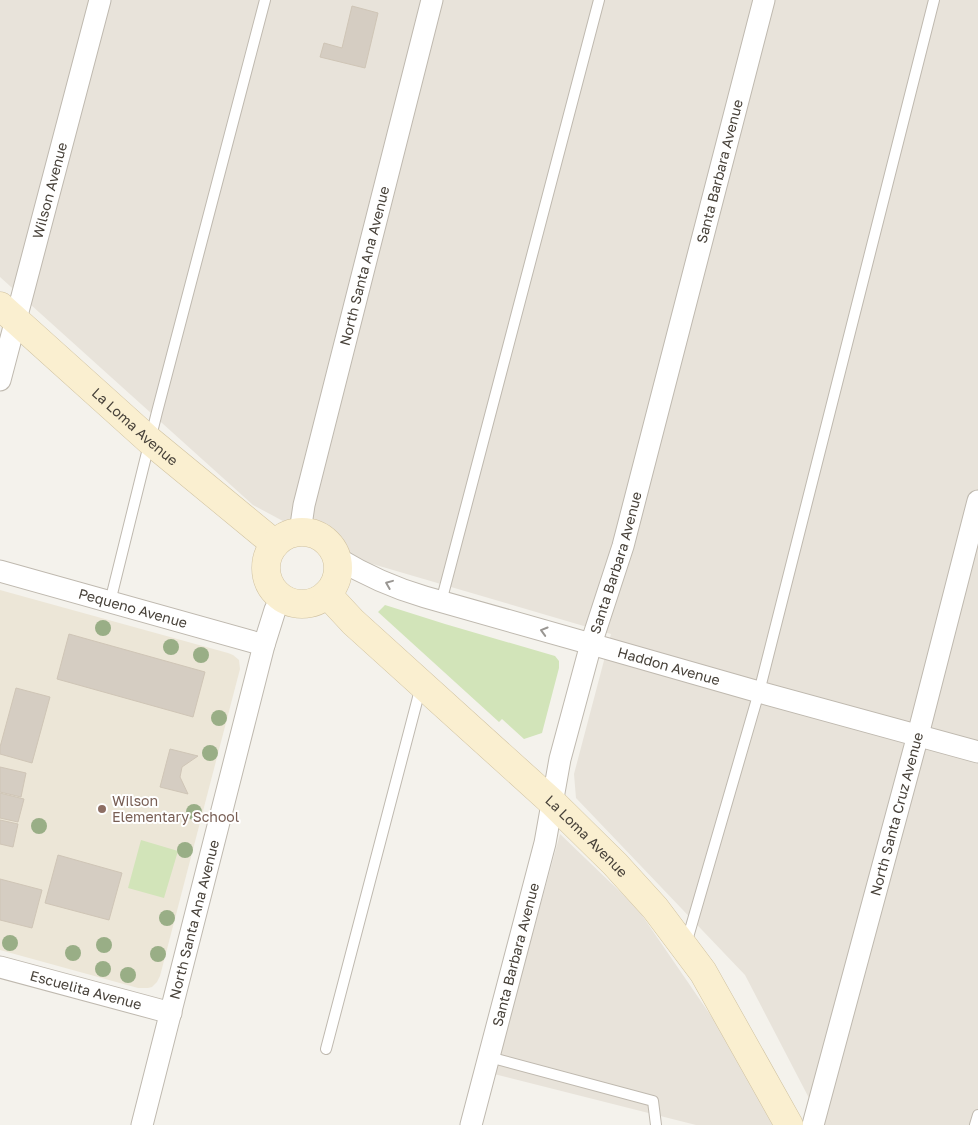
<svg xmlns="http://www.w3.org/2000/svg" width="978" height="1125" font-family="'Golos Text',sans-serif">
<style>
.residential{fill:#e8e3da}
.education{fill:#ece6d7}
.green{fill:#d2e4b9}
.building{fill:#d5cdc2;stroke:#cfc5b6}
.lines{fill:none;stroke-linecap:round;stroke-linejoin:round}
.lane-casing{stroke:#bfb9af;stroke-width:12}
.street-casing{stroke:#bfb9af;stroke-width:23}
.secondary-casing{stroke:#d0c2a0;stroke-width:29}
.lane{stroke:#fff;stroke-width:10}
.street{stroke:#fff;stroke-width:21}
.secondary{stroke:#faefd0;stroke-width:28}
.tree{fill:#99ae86}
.oneway{stroke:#9a9793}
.education-dot{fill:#8d6e63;stroke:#fff;stroke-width:2}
.labels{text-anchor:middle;stroke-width:4;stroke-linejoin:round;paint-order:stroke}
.street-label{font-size:14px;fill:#48423a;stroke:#fff}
.education-label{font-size:14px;fill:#785e54;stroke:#fff;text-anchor:start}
</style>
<rect width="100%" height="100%" fill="#f4f2ec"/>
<!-- residential -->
<path class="residential" d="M0,0H978V1125H823L745,975L576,798L574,774L611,634L352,558L253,505L0,277Z
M560,834L637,908L720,1029L774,1125H696L494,1074Z"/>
<!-- education -->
<path class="education" d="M0,590L228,653L233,655L239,660L240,669L160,976L157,982L152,987L148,988H138L0,950Z"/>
<!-- green -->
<path class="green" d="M385,605L445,624L555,656L559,661V668L542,733L524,739L502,719L499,722L378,612Z
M141,840L178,851L164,898L128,888Z"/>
<!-- building -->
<path class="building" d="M352,6L378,13L365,68L320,57L324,43L342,48Z
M69,634L205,672L193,717L57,679Z
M16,688L50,697L32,763L0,754V747Z
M170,749L198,756L182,767L180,777L188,794L160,787Z
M0,767L26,773L21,797L0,792Z
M0,793L24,799L18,822L0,818Z
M0,820L18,824L13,847L0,844Z
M58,855L122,873L109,920L45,903Z
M0,879L42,890L32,928L0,920Z"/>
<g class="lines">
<!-- lane casing -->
<g class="lane-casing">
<path id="lane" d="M110,602L157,412L265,0
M441,602L599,0
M686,944L759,692L934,0
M326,1049L421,686
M489,1057L653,1101L656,1125
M975,1125L978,1115"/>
</g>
<!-- street casing -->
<g class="street-casing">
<g id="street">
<path id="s1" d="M0,380L100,0"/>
<path id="s2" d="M300,532L304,505L432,0"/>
<path id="s3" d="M337,558C365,575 394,588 425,597L591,644L759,692L978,752"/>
<path id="s4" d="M0,571L264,645"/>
<path id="s5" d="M0,967L171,1013"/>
<path id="s6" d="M142,1125L264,645L275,610L281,598"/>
<path id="s7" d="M471,1125L545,843L560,759L591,644L623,546L764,0"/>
<path id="s8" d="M813,1125L918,735L978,501"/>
</g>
</g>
<!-- secondary casing -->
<g class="secondary-casing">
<g id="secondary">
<path id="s9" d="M0,306L150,441L275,544"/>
<circle cx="302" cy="568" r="36"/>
<path id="s10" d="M327,594L353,622L552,802L615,864L655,908L703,972L789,1125"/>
</g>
</g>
<!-- lane -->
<use href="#lane" class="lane"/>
<!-- street -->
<use href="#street" class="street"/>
<!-- secondary -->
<use href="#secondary" class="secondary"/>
</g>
<!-- trees -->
<g class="tree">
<circle cx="103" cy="628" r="8"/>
<circle cx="171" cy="647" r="8"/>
<circle cx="201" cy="655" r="8"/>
<circle cx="219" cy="718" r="8"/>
<circle cx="210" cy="753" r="8"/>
<circle cx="194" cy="812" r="8"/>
<circle cx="39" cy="826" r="8"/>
<circle cx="185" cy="850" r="8"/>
<circle cx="167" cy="918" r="8"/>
<circle cx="10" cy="943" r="8"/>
<circle cx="104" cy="945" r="8"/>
<circle cx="73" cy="953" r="8"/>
<circle cx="158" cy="954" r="8"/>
<circle cx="103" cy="969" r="8"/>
<circle cx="128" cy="975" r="8"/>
</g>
<!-- one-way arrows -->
<defs><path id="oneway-chevron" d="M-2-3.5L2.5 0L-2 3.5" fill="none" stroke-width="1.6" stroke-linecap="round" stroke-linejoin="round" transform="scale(1.25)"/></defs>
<g class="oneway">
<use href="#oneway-chevron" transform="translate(389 584) rotate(-158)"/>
<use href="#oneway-chevron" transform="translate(544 631) rotate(-164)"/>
</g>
<!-- markers -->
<circle class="education-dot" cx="102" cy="809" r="5"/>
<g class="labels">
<!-- street labels -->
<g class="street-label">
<text dy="5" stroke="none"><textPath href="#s7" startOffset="986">Santa Barbara Avenue</textPath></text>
<text dy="5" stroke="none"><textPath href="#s1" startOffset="196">Wilson Avenue</textPath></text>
<text dy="5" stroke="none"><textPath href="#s2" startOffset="274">North Santa Ana Avenue</textPath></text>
<text dy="5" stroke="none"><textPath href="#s9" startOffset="181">La Loma Avenue</textPath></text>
<text dy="5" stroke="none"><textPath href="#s7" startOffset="581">Santa Barbara Avenue</textPath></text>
<text dy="5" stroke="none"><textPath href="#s4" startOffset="138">Pequeno Avenue</textPath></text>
<text dy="5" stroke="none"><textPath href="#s3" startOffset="350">Haddon Avenue</textPath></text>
<text dy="5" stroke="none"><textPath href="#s8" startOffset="322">North Santa Cruz Avenue</textPath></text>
<text dy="5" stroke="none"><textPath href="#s10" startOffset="355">La Loma Avenue</textPath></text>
<text dy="5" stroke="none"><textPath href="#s6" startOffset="212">North Santa Ana Avenue</textPath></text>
<text dy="5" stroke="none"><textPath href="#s7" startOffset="176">Santa Barbara Avenue</textPath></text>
<text dy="5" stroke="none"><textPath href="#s5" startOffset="89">Escuelita Avenue</textPath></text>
</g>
<!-- education labels -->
<g class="education-label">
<text x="112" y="806">Wilson<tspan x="112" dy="16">Elementary School</tspan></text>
</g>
</g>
</svg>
